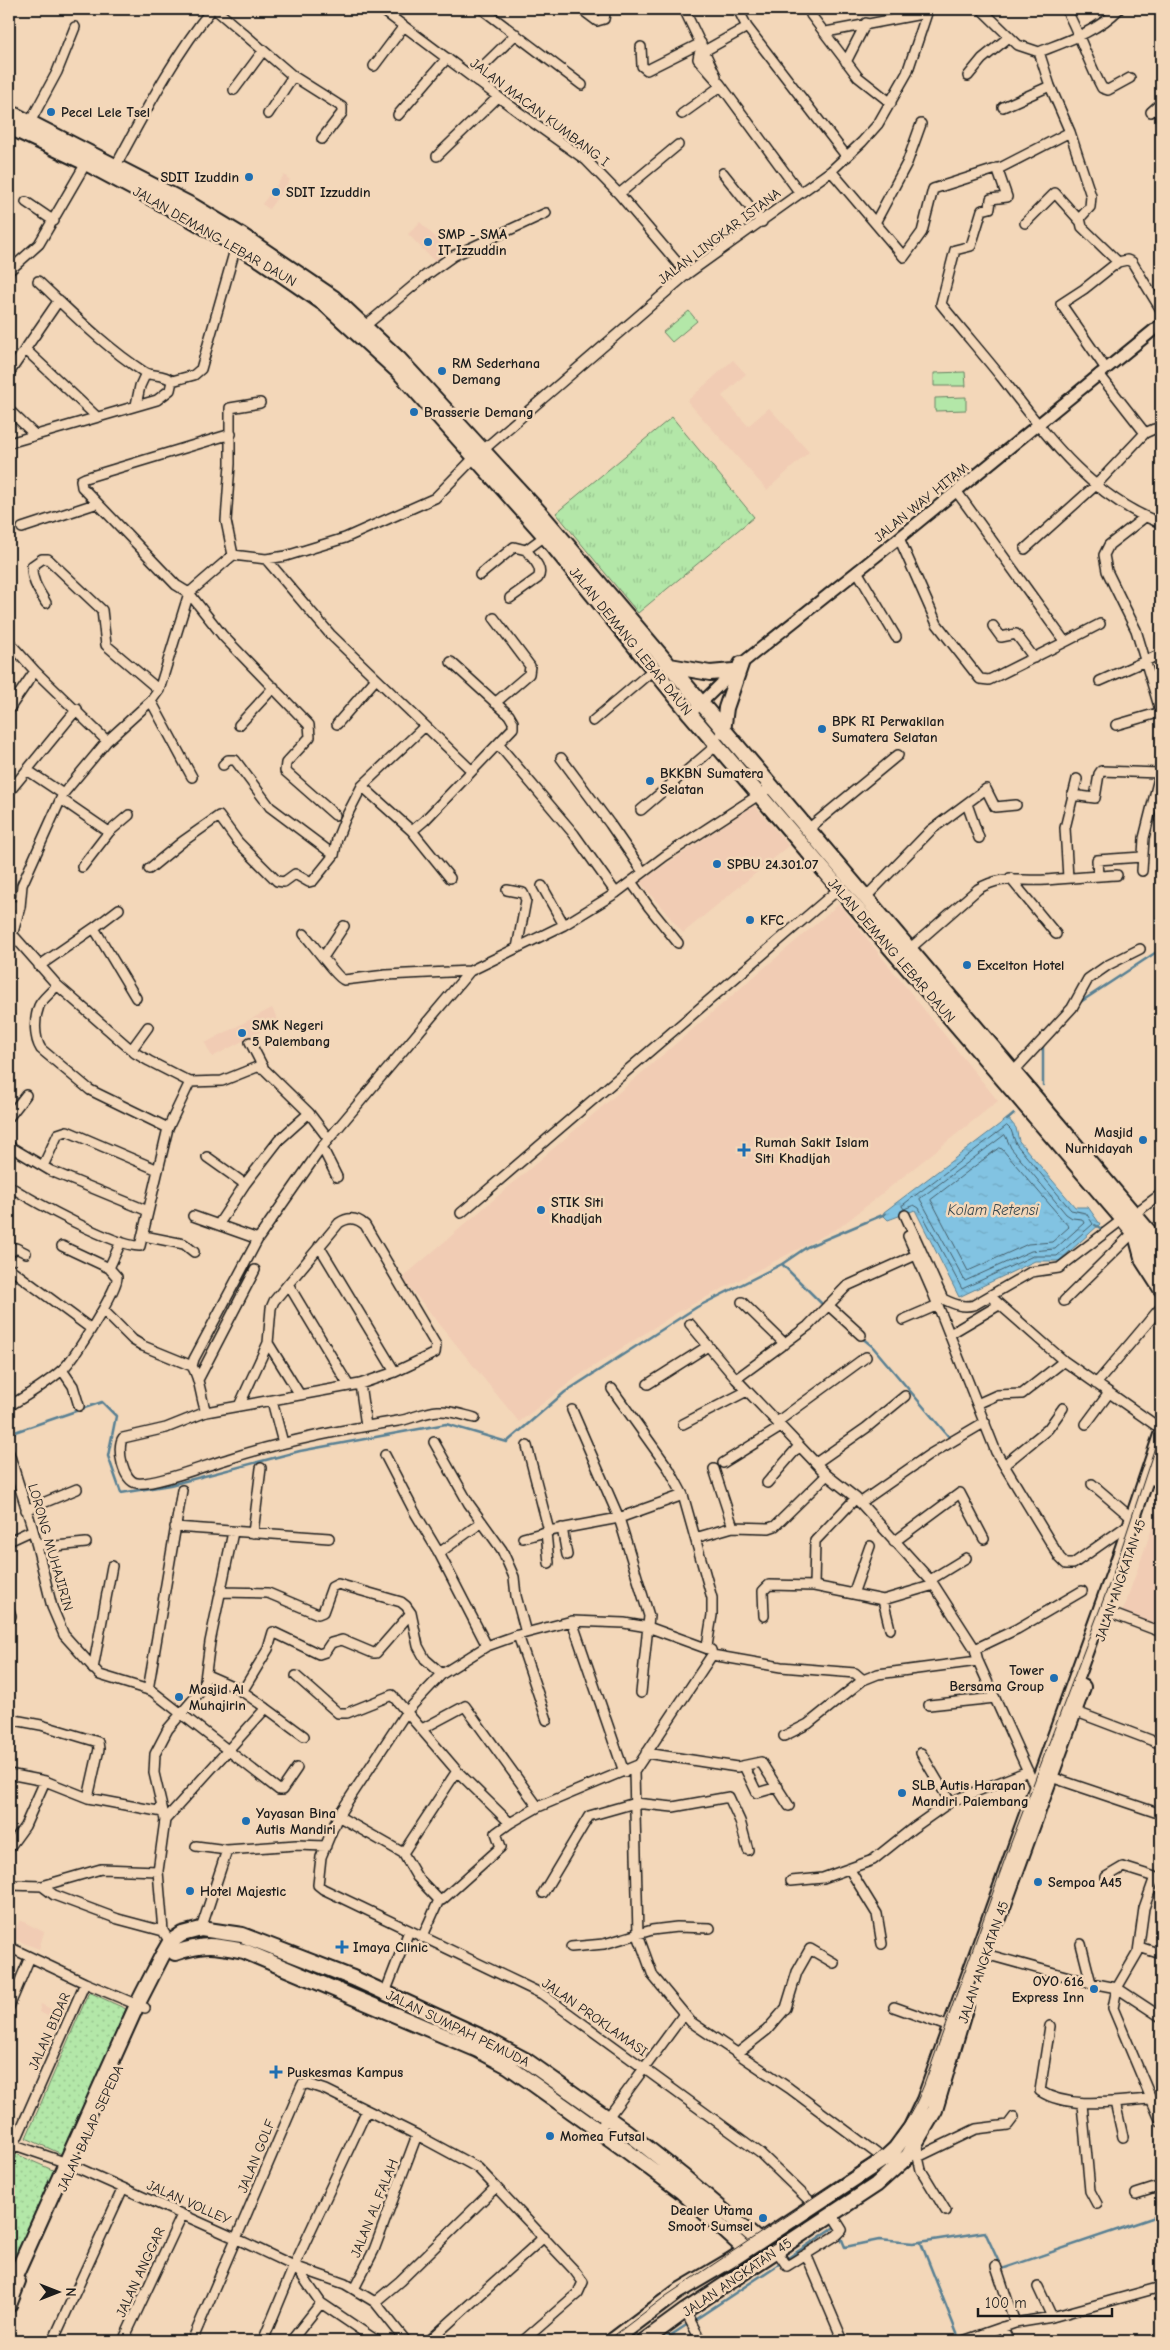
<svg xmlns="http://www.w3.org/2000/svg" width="1170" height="2350" font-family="'Comic Neue',sans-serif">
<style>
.built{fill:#f1ccb4}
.grass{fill:url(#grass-tufts);stroke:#688262}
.park{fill:url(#park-dots);stroke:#688262}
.pitch{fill:#b3e7a8;stroke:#688262}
.water{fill:url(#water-ripples);stroke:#598093}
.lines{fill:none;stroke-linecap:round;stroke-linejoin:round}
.shore{stroke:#455f6b;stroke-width:1}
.stream{stroke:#598093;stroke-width:2.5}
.minor-casing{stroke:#1c1c1c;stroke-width:12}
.tertiary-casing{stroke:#1c1c1c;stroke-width:14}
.primary-casing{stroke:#1c1c1c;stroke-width:18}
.trunk-casing{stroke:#1c1c1c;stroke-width:18}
.minor{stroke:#f3d7b9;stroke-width:9}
.tertiary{stroke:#f3d7b9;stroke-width:10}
.primary{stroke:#f3d7b9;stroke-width:14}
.trunk{stroke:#f3d7b9;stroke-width:14}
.tram{stroke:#1c1c1c;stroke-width:1}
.poi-dot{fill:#1f6fb2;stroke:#f3d7b9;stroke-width:2}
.labels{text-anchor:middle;stroke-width:5;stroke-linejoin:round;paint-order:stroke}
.poi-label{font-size:14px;font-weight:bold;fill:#1c1c1c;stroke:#f3d7b9;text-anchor:start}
.street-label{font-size:14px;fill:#1c1c1c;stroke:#f3d7b9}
.water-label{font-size:15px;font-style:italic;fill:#36464e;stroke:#f3d7b9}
</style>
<defs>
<pattern id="grass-tufts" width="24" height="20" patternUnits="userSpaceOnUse" patternTransform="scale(1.25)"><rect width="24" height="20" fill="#b3e7a8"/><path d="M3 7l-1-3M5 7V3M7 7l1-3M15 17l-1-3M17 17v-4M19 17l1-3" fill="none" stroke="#99c690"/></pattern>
<pattern id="park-dots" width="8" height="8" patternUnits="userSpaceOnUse" patternTransform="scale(1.25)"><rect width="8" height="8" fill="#b3e7a8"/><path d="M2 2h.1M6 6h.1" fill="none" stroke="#99c690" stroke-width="1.8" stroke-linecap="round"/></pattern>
<pattern id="water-ripples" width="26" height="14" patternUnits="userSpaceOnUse" patternTransform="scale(1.25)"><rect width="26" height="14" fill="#82c3e2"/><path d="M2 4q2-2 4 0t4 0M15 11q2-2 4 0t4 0" fill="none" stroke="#70a7c1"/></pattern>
</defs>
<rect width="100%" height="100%" fill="#f3d7b9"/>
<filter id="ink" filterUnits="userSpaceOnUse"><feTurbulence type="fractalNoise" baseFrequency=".02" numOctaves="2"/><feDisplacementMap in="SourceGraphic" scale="10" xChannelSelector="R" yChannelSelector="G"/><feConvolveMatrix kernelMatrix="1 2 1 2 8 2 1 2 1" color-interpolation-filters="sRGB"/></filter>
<g filter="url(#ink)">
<!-- built -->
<path class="built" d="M284,175L290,180L269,209L262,204Z
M420,222L447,249L435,262L408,234Z
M733,360L746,374L722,396L748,426L769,408L809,452L767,490L687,401Z
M754,805L789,846L683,933L640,882Z
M839,904L998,1101L840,1227L678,1312L577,1377L519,1422L402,1278Z
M272,1008L279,1022L212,1057L205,1043Z
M1158,1491L1161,1492V1620L1159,1627L1122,1613L1161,1503L1155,1500Z
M20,1920L44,1932L39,1949L11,1938Z
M41,2004L55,2011L53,2018L39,2012Z"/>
<!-- grass -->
<path class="grass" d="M672,417L754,517L638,613L556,513Z"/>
<!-- park -->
<path class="park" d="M89,1992L126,2009L64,2155L26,2138Z
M16,2154L55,2171L9,2280V2170Z"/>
<!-- pitch -->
<path class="pitch" d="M689,311L697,321L672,342L663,332Z
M965,372L966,386H934V373Z
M966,397V410L935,411V398Z"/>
<!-- water -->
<path class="water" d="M1008,1118L1016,1128L1019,1141L1075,1207H1088L1100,1224L1059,1261H1035L959,1297L915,1210L888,1220L883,1215L884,1212Z"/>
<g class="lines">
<!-- shore -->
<path class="shore" d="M1007,1126L1011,1130L1016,1144L1071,1210L1086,1213L1093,1224L1057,1256H1033L962,1289L919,1208L914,1205L904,1209L902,1206Z
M1005,1135L1011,1148L1066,1214L1072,1218L1082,1219L1084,1223L1055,1249L1031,1251L965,1281L920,1199Z
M999,1148L1002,1149L1069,1227L1052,1242L1028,1244L968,1271L931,1200Z"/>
<!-- stream -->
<path class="stream" d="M1161,902L1157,919L1161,936
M1079,1003L1161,949
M1043,1085V1045
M1007,1120L1014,1114
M1095,1225L1102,1229
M782,1264L824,1306
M861,1337L872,1346L949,1437
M9,1434L102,1402L116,1416L108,1456L121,1493L170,1485L300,1451L446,1424L507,1442L565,1392L697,1307L782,1264L807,1247L885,1214
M840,2235L845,2247L879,2240L913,2243L985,2232L1002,2269L1161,2215
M921,2243L958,2336
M693,2321L836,2226
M662,2341L688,2324"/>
<!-- minor casing -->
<g class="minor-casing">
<path id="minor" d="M215,9L293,76L342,107V113L322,139
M381,9L524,116L586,160L619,194L687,274
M482,9L582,85
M581,9L597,21L604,19L606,9
M684,9L716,76
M738,9L747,27L847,157
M981,9L1018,45L1039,52
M1066,9C1080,35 1088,62 1102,88L1108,90L1130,78
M1119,9C1098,31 1067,41 1039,52L1050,86L1070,132L1091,196L1090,207L1080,218L1082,227L1118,262L1127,260L1132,262L1161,310
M811,15L858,77L891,103
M747,27L699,54L698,59L720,84L800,193
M641,47L642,66L647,70L701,43
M846,62L866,23
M374,66L404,26
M968,76L982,59L1009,37
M472,77L516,34
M234,90L263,51
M1003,107L1050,86
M1151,112L1161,103
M268,114L293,76
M682,114L721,86
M398,115L447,58
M30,122L57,72L75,27
M437,156L498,97
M997,168L1007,197L991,199L990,208L982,210L971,246L955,250L941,304C961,329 982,353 1002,378C1046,435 1091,498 1161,523
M114,169C144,114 173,57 212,9
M831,171L904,257L922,232L933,189L1002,167L1070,132
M723,173L762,222
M619,194L678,145
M26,202L54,221
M876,221L907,163L921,124
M1025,223L1055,193L1080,221
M9,271L39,244L86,163
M38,281C71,312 105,347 144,372C152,377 163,373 172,381
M365,326L425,276L453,256L546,213
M25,349L97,417
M1106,369L1061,304L1084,289L1118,262
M9,373L59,300
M1099,374L1145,433
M136,405L140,386L146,373
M9,410L35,435
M231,434L85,478L81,480L82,487L176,585L189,593L223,636L309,725L310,737L286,763L285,771L335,815
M9,443L157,400L170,390L172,381L194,375L201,369L236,246
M1145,517L1109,545L1104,555L1107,571L1136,630L1161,713
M22,528L95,504
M899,538L937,624L980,679L989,680L1065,642L957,492
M1025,549L1096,485L1145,433L1154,429H1161
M233,555L226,521L230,464V408L260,403
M266,559L330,634L471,770
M857,571L896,637
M480,575L514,547L526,550L545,536
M510,598L538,578C544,568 532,558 526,550
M46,603C39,591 31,580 32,566L42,559H48L102,610L106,645L159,690
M494,618L530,666L529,674L495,703
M993,626L1001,637L1016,634L1034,658
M9,642L35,671L107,741
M1065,642L1100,624
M1100,681L1161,654
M151,701L192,777
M9,709L35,671
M593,721L653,670
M337,724L375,680
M239,725L274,687
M1116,725L1161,712
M498,744L574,834L616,893
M561,758L610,824L643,872
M223,765L228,760H235L270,807L334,855
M27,770L63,794
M362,786L412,831L425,820L513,728V722L509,715L451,662
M9,792L77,709
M1072,795L1095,798L1099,774L1101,771L1160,773
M61,799L109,832L82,867
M967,804L979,838
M641,810L718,744
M807,830L898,755
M412,831L450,878
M109,832L129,815
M149,869L182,842L219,816L238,842L277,881L284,882L295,874L309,882L313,881L334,855L337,839L345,819L362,786L425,726
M1142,871L1144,838L1161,770
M1098,875L1097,860L1142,857
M1010,878L1056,934
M1068,878L1065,828L1077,779
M632,883L649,907L678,943
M542,886L564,925
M507,890L523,893L526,900L517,948
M865,898L931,830L986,789L995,807L1016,805
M9,905L20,907
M94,928L119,909
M304,934C312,943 338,979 344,980L386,975L470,971
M13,935L57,985L135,1053L149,1061L190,1082L222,1081L257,1067L264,1069L309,1113L328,1138
M9,947L20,907L22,885L63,794L107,741L151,701L159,690L189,593L233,555L266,559L286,556L345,538L435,498L475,457L687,274L831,171L862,142L878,124L907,73L927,13L826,32
M906,952L978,889C1003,874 1019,882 1046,880C1070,878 1094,876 1117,875
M324,956L344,926
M39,966L94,928L136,998
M57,985C52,992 42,999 39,1006C34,1019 34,1038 41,1049L90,1090L168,1128
M250,1042L264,1069
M132,1049L148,1027
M1014,1071L1072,1008L1088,979L1108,965L1140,949
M9,1117L26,1095
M9,1146L51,1171L148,1211
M322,1147L337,1177
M207,1157L245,1184
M43,1166L58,1134L67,1131L158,1170
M9,1186C33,1201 115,1247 140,1246L168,1128L190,1082
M461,1213L840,888
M1134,1214L1161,1194
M905,1215L943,1299C954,1304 962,1308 974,1305L1031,1272L1059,1268L1123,1219
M193,1216L258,1239
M218,1225L245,1184L279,1140L309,1113
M144,1236L184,1244L194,1252
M908,1236L933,1293L996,1452L1060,1558L1066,1564H1073L1131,1523
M62,1246L109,1268
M319,1246L395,1372
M9,1253L16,1248L26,1253
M9,1268L90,1328
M288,1284L349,1386
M990,1296L1064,1361L1161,1429
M1064,1301L1134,1232
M742,1302L785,1344
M828,1305L861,1335
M103,1310L133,1340L143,1346L192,1366
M903,1320L938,1305
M690,1324L736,1379L827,1475L856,1498L932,1582L975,1649L978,1661L1035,1787
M950,1334L999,1305
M268,1343L300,1395
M62,1370L73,1386L79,1406
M199,1378L255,1270
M736,1379L808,1326L847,1286L916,1255
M360,1384L366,1426
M648,1384L708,1346
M1096,1384L1161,1307
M612,1389L669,1469L683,1495L712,1598V1615L707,1646
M272,1401L283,1443
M977,1404L997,1395L1022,1394L1064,1361
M9,1406C28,1395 46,1384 63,1369C73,1360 119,1288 117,1277L109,1268L121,1242
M239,1406L268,1343L271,1308L274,1301L339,1223C348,1217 356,1217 365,1225L433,1340L436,1345L435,1353L395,1372L360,1384L206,1412L166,1428L123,1438C116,1447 123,1482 137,1483C153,1486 210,1464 228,1459C283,1441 340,1430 398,1421C411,1419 424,1412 438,1411C450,1410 463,1415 475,1418
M572,1410L619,1518L649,1616L641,1693
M206,1412C200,1396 201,1381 192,1366L194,1359L258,1239L322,1147L470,971L564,925L616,893L665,856L771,787
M777,1422L866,1357
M683,1424L747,1391
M1086,1424L1109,1393
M434,1442L469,1504L502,1550L514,1577L516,1596L526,1633
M527,1446L549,1531L619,1518L683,1495
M9,1453L33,1530L52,1607L64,1635L100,1675L152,1691L279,1790H282L297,1768
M385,1455L414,1511L439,1553L487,1646
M723,1463L781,1427
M816,1463L866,1428L905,1396
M1004,1465L1048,1429L1063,1408
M714,1469L733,1527
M1154,1480L1161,1484
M767,1483L799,1446
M1092,1484L1133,1519
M860,1503L929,1455L985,1422
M26,1510L77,1489
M175,1527L329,1538
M562,1528L567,1555
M546,1532L549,1563
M253,1533L261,1468
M523,1538L549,1531
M695,1538L733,1527L769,1528L775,1526L827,1475
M9,1541L33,1530
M894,1542L960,1493L984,1539
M36,1543L56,1546L86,1543
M439,1553L482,1522
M930,1580L966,1558
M814,1586L815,1541L856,1498
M221,1592L268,1593L318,1614L323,1612L332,1587L338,1584L401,1602L406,1606L411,1613L418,1646L425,1659L442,1674
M853,1594L870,1546
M883,1600L890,1629
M9,1610L11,1616L9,1621
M1108,1612L1161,1632
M764,1616L763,1591L769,1585L814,1586L883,1600L934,1585
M572,1621L624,1772
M518,1635L547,1720
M975,1649L1017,1629L1082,1591
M712,1655L781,1667L855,1673L863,1680
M93,1669L112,1566
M296,1676L338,1713H347L392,1695L457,1771L510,1823L538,1807L638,1765
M148,1690L182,1490
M242,1692L268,1649L273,1632L319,1654L325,1652L331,1643L342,1640L373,1653H376L411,1613
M929,1705L995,1698
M266,1708L304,1736
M1074,1711L1161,1744
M9,1719L41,1725L98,1742L99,1749L88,1798
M422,1729L465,1706L538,1807
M784,1736L808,1724L863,1680L878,1674L978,1661
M646,1753L737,1767L761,1762L789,1806
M921,1753L950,1802
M744,1766L757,1793L778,1787
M9,1774L45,1781L88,1798L163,1812
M1051,1777L1161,1814
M338,1816L403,1853L417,1877L439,1900H442L501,1847L496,1833L510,1823
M165,1820L266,1708L239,1689L207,1675
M196,1846L227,1850
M9,1848L25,1826L45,1781
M403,1853L457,1771
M850,1870L877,1914L882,1944
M1106,1877L1123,1867L1155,1877
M1161,1880L1155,1877L1144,1908L1138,1952L1117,1988L1113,2008L1161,2122
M791,1881L823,1878L873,1860L913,1828L950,1802L1028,1771
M9,1885L42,1886L54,1895L118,1919L163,1931
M42,1886L101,1869L158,1871
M543,1893L589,1816L635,1803L673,1807L729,1797L740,1821L748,1850
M201,1929L227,1850L296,1845L326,1846
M422,1938L439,1900
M170,1942L163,1931L158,1871L165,1820L154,1773L155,1754L168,1729L204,1687L210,1642L233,1532
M1081,1944L1091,1983
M9,1947L85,1983L145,2008
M571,1947L604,1944L652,1930L677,1927L710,1928
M1139,1947L1161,1954
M985,1954L1091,1983L1117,1988L1161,2017
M385,1993L409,1931
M9,2007L30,1957
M894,2007L950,2027
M1050,2026L1040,2091C1069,2110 1117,2101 1151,2099
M738,2053L767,2030L786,2008L797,1972L810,1949L834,1963
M1115,2102L1123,2137
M1082,2104L1090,2191L1097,2204
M598,2131L684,2014
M917,2142L918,2157L976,2129L1008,2125L1014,2117
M9,2143L67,2163L237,2239L294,2266L345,2284L375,2302L406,2341
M9,2156L85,1983
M918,2157L921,2170L946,2211
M1136,2194L1161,2186
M815,2206L760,2153L542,1994L323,1889L318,1885L321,1857L338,1816L407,1711L442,1674L487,1646L518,1635L572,1621L624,1623L648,1627L711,1650L712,1655L634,1772L638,1935L653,1976L691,2022L789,2088L884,2159
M777,2251L787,2266L837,2235L842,2230L832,2214
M806,2254L843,2341
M996,2266L1015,2323
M296,2267L321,2303L377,2341
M1038,2287L1052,2317
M354,2289L374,2250L417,2135
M375,2302L400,2281L496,2187L574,2270L583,2282L578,2293L523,2341
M685,2311L701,2341
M1002,2327L1009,2341
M53,2341L123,2188
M123,2341L182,2215
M192,2341L302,2085L308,2084L326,2090L417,2135L478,2168L496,2187
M263,2341L294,2266L366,2112
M291,2341L321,2303
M429,2341L544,2237
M963,2341L1015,2323L1052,2317L1161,2287"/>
</g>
<!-- tertiary casing -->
<g class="tertiary-casing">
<path id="tertiary" d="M690,714L741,664L899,538L1161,324"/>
</g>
<!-- primary casing -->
<g class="primary-casing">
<path id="primary" d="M1136,1235L1143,1261L1161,1289
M999,1918L1083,1687
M175,1953C205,1943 214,1945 244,1951L478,2050L508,2066L627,2151L682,2192L746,2250
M9,2290L137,2005L162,1956L170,1942L182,1934L201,1929L242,1935L353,1978L484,2038L527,2061L626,2131L684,2177L759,2241
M9,2305L18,2282
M612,2341L677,2292L731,2260L884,2159L895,2149L911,2127L924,2100L1121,1553L1161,1435
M644,2341L685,2311L876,2185L908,2156L935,2110L966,2006"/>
</g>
<!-- trunk casing -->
<g class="trunk-casing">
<path id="trunk" d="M9,112L193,206L241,235L334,298L399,359L541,514L1161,1246
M9,127L86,163L189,218L262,261L326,305L399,372L545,536L690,714L1161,1264
M670,666L710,673L733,671
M723,732L726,708L741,664"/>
</g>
<!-- minor -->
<use href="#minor" class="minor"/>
<!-- tertiary -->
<use href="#tertiary" class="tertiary"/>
<!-- primary -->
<use href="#primary" class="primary"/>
<!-- trunk -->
<use href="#trunk" class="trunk"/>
<!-- tram -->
<path class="tram" d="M607,2341L666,2296L874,2157C898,2137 913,2113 924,2085L1006,1856L1112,1577L1161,1429"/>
</g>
</g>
<!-- markers -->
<g class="poi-dot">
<circle cx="51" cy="112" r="5"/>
<circle cx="249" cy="177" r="5"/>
<circle cx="276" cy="192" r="5"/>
<circle cx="428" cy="242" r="5"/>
<circle cx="442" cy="371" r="5"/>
<circle cx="414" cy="412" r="5"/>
<circle cx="822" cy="729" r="5"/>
<circle cx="650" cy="781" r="5"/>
<circle cx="717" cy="864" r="5"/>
<circle cx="750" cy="920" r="5"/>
<circle cx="967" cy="965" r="5"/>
<circle cx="242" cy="1033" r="5"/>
<circle cx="1143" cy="1140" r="5"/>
<path d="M741.5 1142.5h5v5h5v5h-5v5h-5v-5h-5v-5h5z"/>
<circle cx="541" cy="1210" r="5"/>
<circle cx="1054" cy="1678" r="5"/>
<circle cx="179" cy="1697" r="5"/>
<circle cx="902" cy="1793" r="5"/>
<circle cx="246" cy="1821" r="5"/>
<circle cx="1038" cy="1882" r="5"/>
<circle cx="190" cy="1891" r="5"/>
<path d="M339.5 1939.5h5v5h5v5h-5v5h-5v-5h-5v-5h5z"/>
<circle cx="1094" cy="1989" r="5"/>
<path d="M273.5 2064.5h5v5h5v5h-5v5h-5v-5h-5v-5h5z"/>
<circle cx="550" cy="2136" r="5"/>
<circle cx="763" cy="2218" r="5"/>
</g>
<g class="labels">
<!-- poi labels -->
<g class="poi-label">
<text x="61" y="117">Pecel Lele Tsel</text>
<text x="239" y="182" text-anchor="end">SDIT Izuddin</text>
<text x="286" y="197">SDIT Izzuddin</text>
<text x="438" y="239">SMP - SMA<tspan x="438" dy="16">IT Izzuddin</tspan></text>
<text x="452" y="368">RM Sederhana<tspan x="452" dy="16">Demang</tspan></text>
<text x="424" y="417">Brasserie Demang</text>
<text x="832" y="726">BPK RI Perwakilan<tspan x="832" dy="16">Sumatera Selatan</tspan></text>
<text x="660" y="778">BKKBN Sumatera<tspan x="660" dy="16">Selatan</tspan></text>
<text x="727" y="869">SPBU 24.301.07</text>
<text x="760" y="925">KFC</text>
<text x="977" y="970">Excelton Hotel</text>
<text x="252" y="1030">SMK Negeri<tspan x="252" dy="16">5 Palembang</tspan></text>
<text x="1133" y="1137" text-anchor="end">Masjid<tspan x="1133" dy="16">Nurhidayah</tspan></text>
<text x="755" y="1147">Rumah Sakit Islam<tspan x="755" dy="16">Siti Khadijah</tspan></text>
<text x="551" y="1207">STIK Siti<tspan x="551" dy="16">Khadijah</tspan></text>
<text x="1044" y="1675" text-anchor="end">Tower<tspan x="1044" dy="16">Bersama Group</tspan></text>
<text x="189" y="1694">Masjid Al<tspan x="189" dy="16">Muhajirin</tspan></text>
<text x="912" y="1790">SLB Autis Harapan<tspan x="912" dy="16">Mandiri Palembang</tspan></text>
<text x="256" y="1818">Yayasan Bina<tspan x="256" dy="16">Autis Mandiri</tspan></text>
<text x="1048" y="1887">Sempoa A45</text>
<text x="200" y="1896">Hotel Majestic</text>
<text x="353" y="1952">Imaya Clinic</text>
<text x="1084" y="1986" text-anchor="end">OYO 616<tspan x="1084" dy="16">Express Inn</tspan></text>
<text x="287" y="2077">Puskesmas Kampus</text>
<text x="560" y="2141">Momea Futsal</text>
<text x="753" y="2215" text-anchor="end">Dealer Utama<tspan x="753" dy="16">Smoot Sumsel</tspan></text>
</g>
<!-- street labels -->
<g class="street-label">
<text transform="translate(540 112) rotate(37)" y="5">JALAN MACAN KUMBANG I</text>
<text transform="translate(215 236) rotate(30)" y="5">JALAN DEMANG LEBAR DAUN</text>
<text transform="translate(719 236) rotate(-37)" y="5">JALAN LINGKAR ISTANA</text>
<text transform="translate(921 502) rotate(-39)" y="5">JALAN WAY HITAM</text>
<text transform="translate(631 641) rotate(51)" y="5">JALAN DEMANG LEBAR DAUN</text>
<text transform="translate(892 950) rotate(49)" y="5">JALAN DEMANG LEBAR DAUN</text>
<text transform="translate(51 1547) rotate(74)" y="5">LORONG MUHAJIRIN</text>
<text transform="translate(1120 1580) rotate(-71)" y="5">JALAN ANGKATAN 45</text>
<text transform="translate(983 1962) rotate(-71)" y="5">JALAN ANGKATAN 45</text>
<text transform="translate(595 2017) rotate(35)" y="5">JALAN PROKLAMASI</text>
<text transform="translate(458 2028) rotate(26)" y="5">JALAN SUMPAH PEMUDA</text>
<text transform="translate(49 2031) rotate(-66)" y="5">JALAN BIDAR</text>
<text transform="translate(90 2128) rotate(-65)" y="5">JALAN BALAP SEPEDA</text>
<text transform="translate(256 2156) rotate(-68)" y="5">JALAN GOLF</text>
<text transform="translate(189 2202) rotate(24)" y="5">JALAN VOLLEY</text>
<text transform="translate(374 2208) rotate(-68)" y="5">JALAN AL FALAH</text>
<text transform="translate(140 2272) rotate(-65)" y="5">JALAN ANGGAR</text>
<text transform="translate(737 2277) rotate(-34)" y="5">JALAN ANGKATAN 45</text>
</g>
<!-- water labels -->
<g class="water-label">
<text x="993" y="1215">Kolam Retensi</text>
</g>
</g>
<!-- margin -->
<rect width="1170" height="2350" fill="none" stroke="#f3d7b9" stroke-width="30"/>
<rect x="15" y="15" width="1140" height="2320" fill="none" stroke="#1c1c1c" stroke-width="2" filter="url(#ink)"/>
<!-- north arrow -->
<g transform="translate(58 2292) rotate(90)" stroke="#f3d7b9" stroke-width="4" paint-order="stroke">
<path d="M0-4L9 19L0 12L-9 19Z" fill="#1c1c1c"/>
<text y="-8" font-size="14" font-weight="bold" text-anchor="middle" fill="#1c1c1c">N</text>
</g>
<!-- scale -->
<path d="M978 2308v8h134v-8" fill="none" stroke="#1c1c1c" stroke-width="2.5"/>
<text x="985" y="2308" font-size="15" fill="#1c1c1c" stroke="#f3d7b9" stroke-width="4" paint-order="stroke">100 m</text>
</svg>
